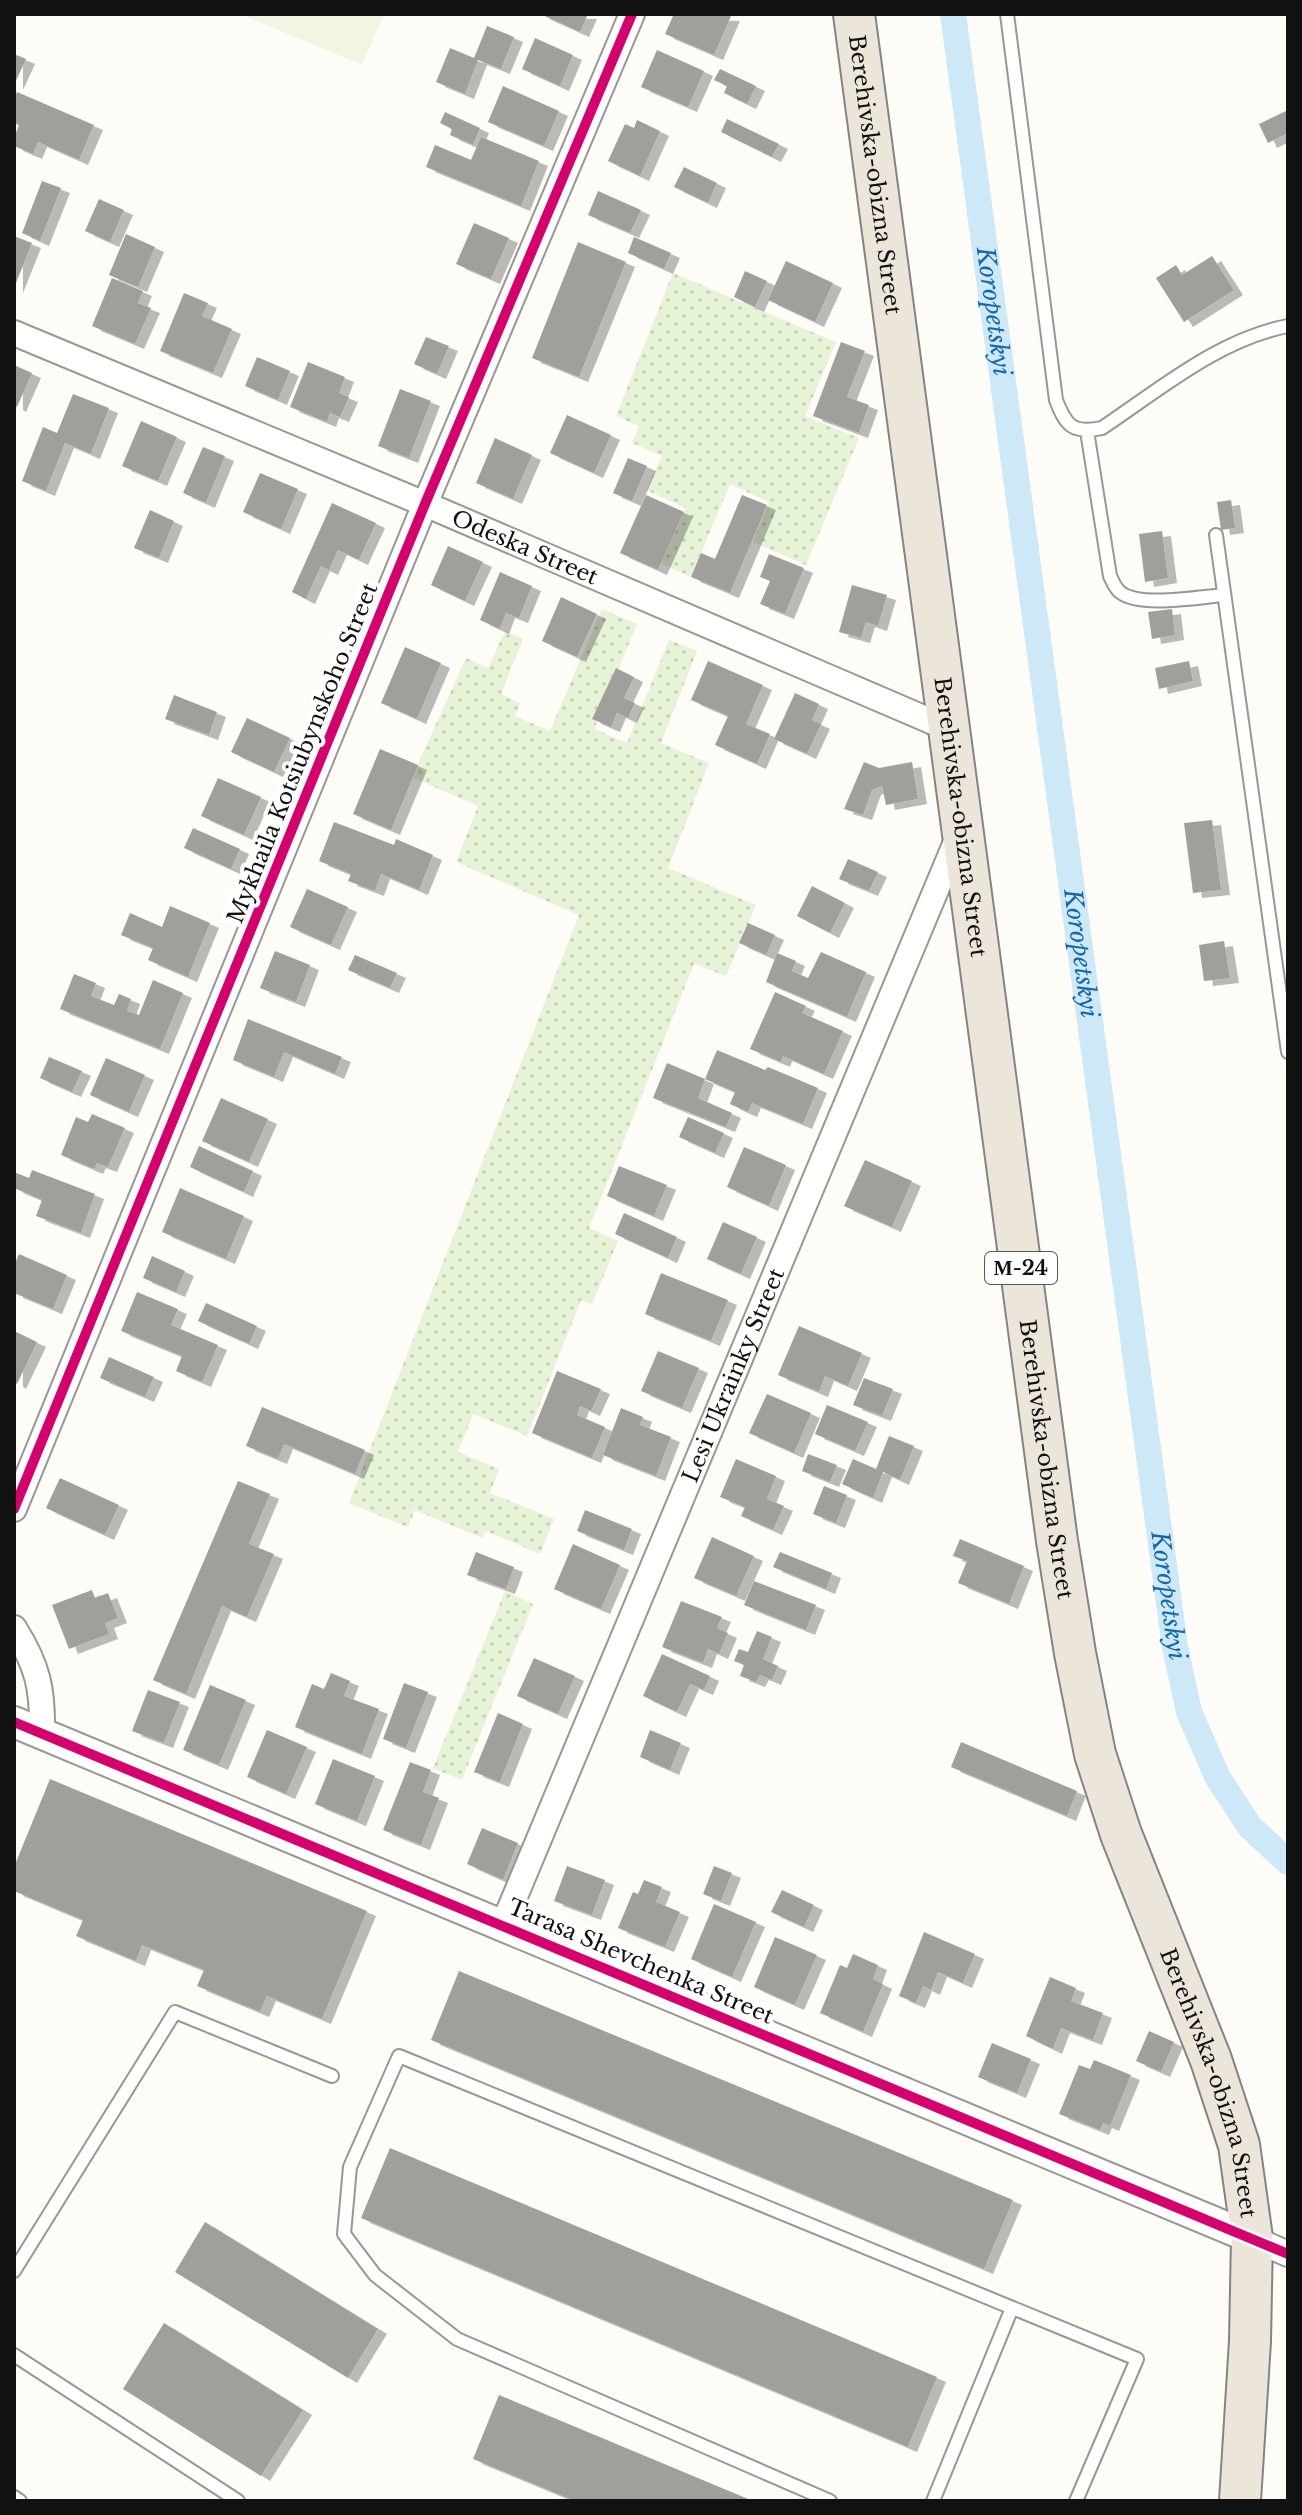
<svg xmlns="http://www.w3.org/2000/svg" width="1302" height="2515" font-family="'Libre Baskerville',serif">
<style>
.garden{fill:url(#garden-dots)}
.pitch{fill:#f0f6e1}
.lines{fill:none;stroke-linecap:round;stroke-linejoin:round}
.canal{stroke:#cde8f7;stroke-width:26}
.building{fill:#a19f9c;filter:url(#shadow)}
.service-casing{stroke:#979795;stroke-width:16}
.minor-casing{stroke:#979795;stroke-width:28}
.tertiary-casing{stroke:#979795;stroke-width:34}
.trunk-casing{stroke:#858482;stroke-width:44}
.service{stroke:#fffffe;stroke-width:12}
.minor{stroke:#fffffe;stroke-width:24}
.tertiary{stroke:#fffffe;stroke-width:30}
.trunk{stroke:#ece5da;stroke-width:40}
.cycleway-casing{stroke:#fff;stroke-width:15}
.cycleway{stroke:#d6006c;stroke-width:10}
.labels{text-anchor:middle;stroke-width:8;stroke-linejoin:round;paint-order:stroke}
.shield{fill:#fff;stroke:#585858;stroke-width:2}
.shield-label{font-size:20px;font-weight:bold;fill:#111}
.street-label{font-size:22px;fill:#111;stroke:#fff}
.water-label{font-size:24px;font-style:italic;fill:#1768a6;stroke:#fff}
</style>
<defs>
<pattern id="garden-dots" width="8" height="8" patternUnits="userSpaceOnUse" patternTransform="scale(2)"><rect width="8" height="8" fill="#e7f3d7"/><path d="M2 2h.1M6 6h.1" fill="none" stroke="#c5cfb8" stroke-width="1.8" stroke-linecap="round"/></pattern>
<filter id="shadow"><feDropShadow dx="9" dy="5" stdDeviation="0" flood-color="#0004"/></filter>
</defs>
<rect width="100%" height="100%" fill="#fdfcf7"/>
<!-- garden -->
<path class="garden" d="M673,273L836,342L805,416L859,438L806,565L753,542L769,502L730,484L691,577L661,563L686,508L646,490L662,456L632,443L639,426L616,416Z
M602,609L637,624L618,670L615,669L593,718L597,721L595,729L627,743L669,640L697,651L661,743L709,763L668,868L756,905L726,976L694,964L589,1228L618,1241L592,1304L581,1300L527,1436L473,1414L458,1452L499,1469L490,1493L554,1519L540,1554L486,1531L482,1538L415,1510L408,1527L349,1503L579,915L456,862L478,806L412,777L466,658L488,668L505,631L523,639L501,694L520,703L515,716L550,731Z
M505,1591L533,1604L462,1780L433,1768Z"/>
<!-- pitch -->
<path class="pitch" d="M240,14H384L362,65Z"/>
<g class="lines">
<!-- canal -->
<path class="canal" id="s1" d="M953,14L1175,1647L1189,1712L1218,1778L1250,1827L1288,1862"/>
</g>
<!-- building -->
<path class="building" d="M540,14H588L580,32Z
M674,14L731,16L714,55L665,34Z
M487,26L514,37L501,69L478,60L465,94L436,82L450,48L474,58Z
M535,38L573,55L560,86L522,69Z
M657,50L704,71L688,107L641,87Z
M14,54L26,59L14,85Z
M720,69L756,86L747,104L724,93L727,86L714,80Z
M503,86L559,111L544,146L488,122Z
M17,92L94,125L79,160L38,142L33,154L14,146V138L19,125L14,123V100Z
M1288,110V133L1268,143L1259,124Z
M445,112L480,128L473,145L450,135L452,129L440,123Z
M727,119L779,144L772,157L721,132Z
M637,120L660,131L640,176L608,161L625,124L634,128Z
M481,137L539,161L521,206L426,167L435,145L471,160Z
M684,167L717,183L708,203L674,187Z
M42,181L61,188L40,241L22,233Z
M598,191L641,210L630,233L588,215Z
M99,199L124,210L110,242L85,231Z
M474,223L509,238L491,279L456,264Z
M126,234L155,247L138,287L109,275Z
M14,236L32,243L14,288Z
M634,237L671,253L664,269L628,253Z
M578,242L626,262L579,377L532,358Z
M1212,256L1234,290L1184,322L1156,278L1176,265L1182,275Z
M786,261L833,283L815,322L768,300Z
M745,271L767,281L755,307L734,297Z
M112,278L143,291L138,303L151,308L135,344L92,326Z
M184,293L208,303L202,316L232,329L213,373L160,351Z
M426,337L449,346L437,374L414,364Z
M841,342L865,351L847,397L869,405L859,433L813,416Z
M257,357L290,371L278,400L245,386Z
M308,362L345,377L339,393L349,397L340,417L330,413L327,422L290,407Z
M14,365L32,373L17,407L14,405Z
M400,389L431,401L409,458L378,446Z
M73,394L109,408L91,454L65,443L46,491L22,481L43,427L57,433Z
M567,415L611,435L594,473L550,453Z
M141,421L177,437L158,481L122,466Z
M495,438L532,455L513,499L476,483Z
M203,447L225,456L206,503L183,493Z
M628,458L647,466L632,501L613,493Z
M260,473L298,489L281,529L243,512Z
M646,495L684,512L658,570L620,553Z
M742,495L767,505L730,593L691,577L701,553L715,559Z
M1231,500L1235,528L1221,530L1217,502Z
M332,503L376,523L359,560L338,550L329,570L321,566L306,599L292,592Z
M150,510L174,521L159,558L134,548Z
M1162,531L1168,578L1145,582L1139,534Z
M448,546L483,562L465,601L431,585Z
M769,554L804,568L785,614L760,604L770,581L760,577Z
M500,572L532,586L519,618L506,613L500,629L480,620Z
M852,585L887,595L878,626L866,622L861,638L839,632Z
M561,597L597,614L577,657L542,641Z
M1172,609L1175,635L1152,639L1148,612Z
M405,647L441,663L417,719L381,703Z
M708,661L763,685L746,724L770,734L757,764L715,745L728,716L691,700Z
M1189,661L1193,681L1159,689L1155,668Z
M616,668L634,677L624,698L635,703L628,718L617,713L611,727L592,719Z
M795,693L819,704L812,720L821,724L807,754L774,739Z
M174,695L217,712L209,735L165,719Z
M247,718L290,738L274,772L231,752Z
M380,749L418,765L391,830L353,814Z
M864,762L879,768L912,762L918,799L886,805L882,786L872,790L863,815L844,809Z
M218,778L261,797L244,835L201,816Z
M1212,820L1221,890L1193,893L1184,823Z
M334,822L394,845L396,839L433,855L419,890L381,874L375,891L348,881L351,874L319,861Z
M193,828L240,849L231,869L184,848Z
M848,859L878,872L869,891L839,879Z
M812,886L845,903L830,933L797,916Z
M307,889L348,907L331,945L290,927Z
M170,906L210,923L188,977L148,960L153,948L121,935L130,913L162,927Z
M748,923L775,935L766,955L739,943Z
M1224,941L1230,978L1204,981L1199,945Z
M275,951L310,965L296,1002L260,988Z
M821,952L866,972L847,1017L766,982L777,953L796,961L792,971L808,978Z
M355,955L397,973L390,988L348,970Z
M74,974L96,983L91,996L114,1005L119,994L131,999L127,1011L139,1015L153,980L183,993L160,1049L60,1009Z
M775,992L806,1006L802,1013L843,1031L824,1074L783,1056L781,1062L750,1049Z
M248,1019L342,1057L335,1074L284,1052L274,1077L233,1060Z
M717,1050L765,1070L768,1067L818,1088L803,1124L752,1103L748,1112L730,1104L735,1092L705,1079Z
M49,1057L82,1071L72,1092L40,1078Z
M106,1058L145,1075L129,1112L90,1095Z
M667,1063L705,1079L698,1098L732,1113L726,1127L653,1098Z
M221,1098L268,1119L249,1162L202,1141Z
M92,1114L125,1128L108,1167L97,1163L94,1169L61,1155L76,1117L88,1122Z
M688,1117L724,1133L715,1153L679,1137Z
M199,1146L253,1171L244,1192L190,1167Z
M744,1147L786,1165L769,1206L727,1187Z
M865,1160L912,1181L892,1227L844,1206Z
M619,1166L667,1185L654,1216L607,1196Z
M32,1170L95,1194L81,1233L36,1216L42,1200L14,1188V1172L29,1178Z
M180,1188L244,1216L226,1259L162,1232Z
M624,1213L677,1237L668,1258L615,1234Z
M723,1222L757,1237L741,1274L707,1259Z
M19,1254L67,1275L53,1309L14,1293V1266Z
M152,1256L185,1271L176,1292L143,1278Z
M661,1273L728,1300L711,1341L645,1314Z
M137,1292L178,1309L171,1325L218,1345L202,1382L176,1371L182,1356L121,1331Z
M206,1303L257,1326L249,1344L198,1321Z
M799,1326L862,1353L848,1386L825,1376L819,1392L778,1375Z
M14,1331L37,1342L17,1384L14,1382Z
M658,1351L699,1368L682,1408L641,1391Z
M109,1357L154,1377L145,1397L100,1378Z
M557,1371L601,1389L591,1411L580,1406L577,1415L605,1427L592,1458L532,1433Z
M864,1378L893,1389L882,1416L853,1405Z
M767,1394L811,1413L794,1453L749,1433Z
M827,1405L868,1422L855,1451L815,1434Z
M262,1407L365,1450L355,1474L284,1444L278,1459L246,1446Z
M621,1408L643,1417L640,1425L671,1437L656,1476L603,1455Z
M889,1436L914,1446L900,1480L883,1472L873,1498L842,1484L853,1459L876,1469Z
M808,1454L837,1465L830,1482L802,1471Z
M736,1459L776,1476L767,1499L784,1506L773,1530L741,1516L745,1507L720,1497Z
M60,1478L119,1505L105,1535L46,1508Z
M238,1481L270,1494L249,1544L274,1554L247,1617L222,1606L186,1694L153,1680Z
M824,1486L847,1495L836,1523L813,1514Z
M585,1510L632,1529L624,1550L577,1531Z
M712,1537L754,1556L736,1596L694,1578Z
M960,1539L1024,1566L1009,1604L958,1583L967,1561L953,1556Z
M573,1544L620,1565L601,1609L554,1589Z
M476,1552L514,1567L506,1589L467,1575Z
M780,1552L832,1573L826,1589L773,1567Z
M754,1581L816,1605L806,1630L744,1605Z
M92,1590L95,1598L108,1593L118,1618L105,1623L109,1634L69,1649L52,1605Z
M681,1601L722,1617L717,1628L728,1633L719,1654L708,1649L703,1663L662,1647Z
M757,1631L772,1637L763,1659L778,1666L772,1680L760,1675L756,1682L740,1676L744,1665L734,1661L739,1649L748,1652Z
M662,1654L710,1676L704,1690L690,1684L677,1712L643,1696Z
M534,1658L575,1676L558,1714L517,1696Z
M331,1673L350,1681L344,1696L379,1709L362,1754L295,1727L312,1684L324,1689Z
M404,1683L428,1692L406,1748L383,1739Z
M210,1685L246,1700L219,1765L183,1750Z
M148,1690L180,1702L164,1743L132,1731Z
M498,1713L523,1724L500,1782L474,1772Z
M267,1730L307,1747L286,1794L247,1777Z
M650,1730L681,1743L670,1770L640,1757Z
M961,1742L1077,1791L1067,1816L951,1767Z
M333,1759L375,1776L357,1821L315,1804Z
M410,1762L431,1770L423,1792L439,1798L421,1845L383,1830Z
M50,1779L367,1911L322,2019L267,1996L260,2012L197,1986L204,1970L142,1945L136,1961L76,1936L83,1920L14,1891V1867Z
M482,1828L518,1843L503,1880L467,1864Z
M567,1866L605,1880L592,1915L554,1901Z
M714,1866L732,1873L721,1901L703,1894Z
M644,1880L662,1887L656,1902L680,1912L665,1947L618,1928L633,1892L638,1894Z
M782,1890L814,1905L804,1927L771,1912Z
M714,1904L756,1922L732,1977L691,1959Z
M924,1932L975,1954L963,1983L938,1972L931,1990L923,1986L916,2003L899,1996Z
M775,1937L817,1955L795,2005L754,1987Z
M853,1954L878,1965L873,1979L883,1984L863,2032L820,2013L840,1965L847,1968Z
M459,1971L1013,2200L984,2269L431,2040Z
M1050,1977L1076,1988L1071,2001L1103,2013L1093,2040L1061,2028L1053,2049L1026,2036Z
M1149,2031L1174,2042L1161,2072L1136,2061Z
M992,2043L1031,2059L1017,2093L978,2077Z
M1094,2060L1131,2075L1110,2126L1103,2123L1100,2130L1059,2114L1079,2065L1090,2069Z
M390,2148L937,2377L908,2447L361,2218Z
M205,2222L378,2329L348,2378L175,2272Z
M164,2323L303,2410L261,2476L123,2389Z
M499,2395L753,2501H575L473,2459Z"/>
<g class="lines">
<!-- service casing -->
<g class="service-casing">
<path id="service" d="M1007,14L1056,400C1066,426 1073,434 1102,428C1159,390 1219,339 1288,326
M1087,431L1110,576C1113,582 1115,588 1120,592C1139,608 1199,597 1224,595
M1216,535L1288,1052
M14,2271L175,2012L332,2076
M14,2355L238,2501
M14,2497L20,2501
M830,2501L457,2339L375,2275L344,2234L350,2167L399,2056L1137,2359L1076,2501
M933,2501L1012,2308"/>
</g>
<!-- minor casing -->
<g class="minor-casing">
<g id="minor">
<path id="s2" d="M14,333L425,504L947,728"/>
<path d="M14,1509L425,504L632,14"/>
<path d="M14,1628C38,1666 43,1689 42,1734"/>
<path id="s3" d="M503,1925L959,835"/>
<path d="M1252,2238L1288,2254"/>
</g>
</g>
<!-- tertiary casing -->
<g class="tertiary-casing">
<path id="tertiary" d="M14,1722L1252,2238"/>
</g>
<!-- trunk casing -->
<g class="trunk-casing">
<g id="trunk">
<path id="s4" d="M854,14L1057,1541L1075,1653L1095,1754L1121,1834L1211,2060L1239,2145L1252,2238L1250,2341L1240,2501"/>
</g>
</g>
<!-- service -->
<use href="#service" class="service"/>
<!-- minor -->
<use href="#minor" class="minor"/>
<!-- tertiary -->
<use href="#tertiary" class="tertiary"/>
<!-- trunk -->
<use href="#trunk" class="trunk"/>
<!-- cycleway casing -->
<g class="cycleway-casing">
<path id="cycleway" d="M14,1509L425,504L632,14
M14,1722L1288,2254"/>
</g>
<!-- cycleway -->
<use href="#cycleway" class="cycleway"/>
</g>
<g class="labels">
<!-- shield labels -->
<rect class="shield" x="985" y="1252" width="72" height="32" rx="6"/>
<g class="shield-label">
<text x="1021" y="1275">М-24</text>
</g>
<!-- street labels -->
<g class="street-label">
<text dy="8" stroke="none"><textPath href="#s4" startOffset="162">Berehivska-obizna Street</textPath></text>
<text dy="8" stroke="none"><textPath href="#s2" startOffset="554">Odeska Street</textPath></text>
<text transform="translate(302 753) rotate(-68)" y="8">Mykhaila Kotsiubynskoho Street</text>
<text dy="8" stroke="none"><textPath href="#s4" startOffset="810">Berehivska-obizna Street</textPath></text>
<text dy="8" stroke="none"><textPath href="#s3" startOffset="596">Lesi Ukrainky Street</textPath></text>
<text dy="8" stroke="none"><textPath href="#s4" startOffset="1458">Berehivska-obizna Street</textPath></text>
<text transform="translate(641 1961) rotate(23)" y="8">Tarasa Shevchenka Street</text>
<text dy="8" stroke="none"><textPath href="#s4" startOffset="2106">Berehivska-obizna Street</textPath></text>
</g>
<!-- water labels -->
<g class="water-label">
<text dy="8" stroke="none"><textPath href="#s1" startOffset="300">Koropetskyi</textPath></text>
<text dy="8" stroke="none"><textPath href="#s1" startOffset="948">Koropetskyi</textPath></text>
<text dy="8" stroke="none"><textPath href="#s1" startOffset="1596">Koropetskyi</textPath></text>
</g>
</g>
<!-- border -->
<rect width="1302" height="2515" fill="none" stroke="#111111" stroke-width="32"/>
</svg>
